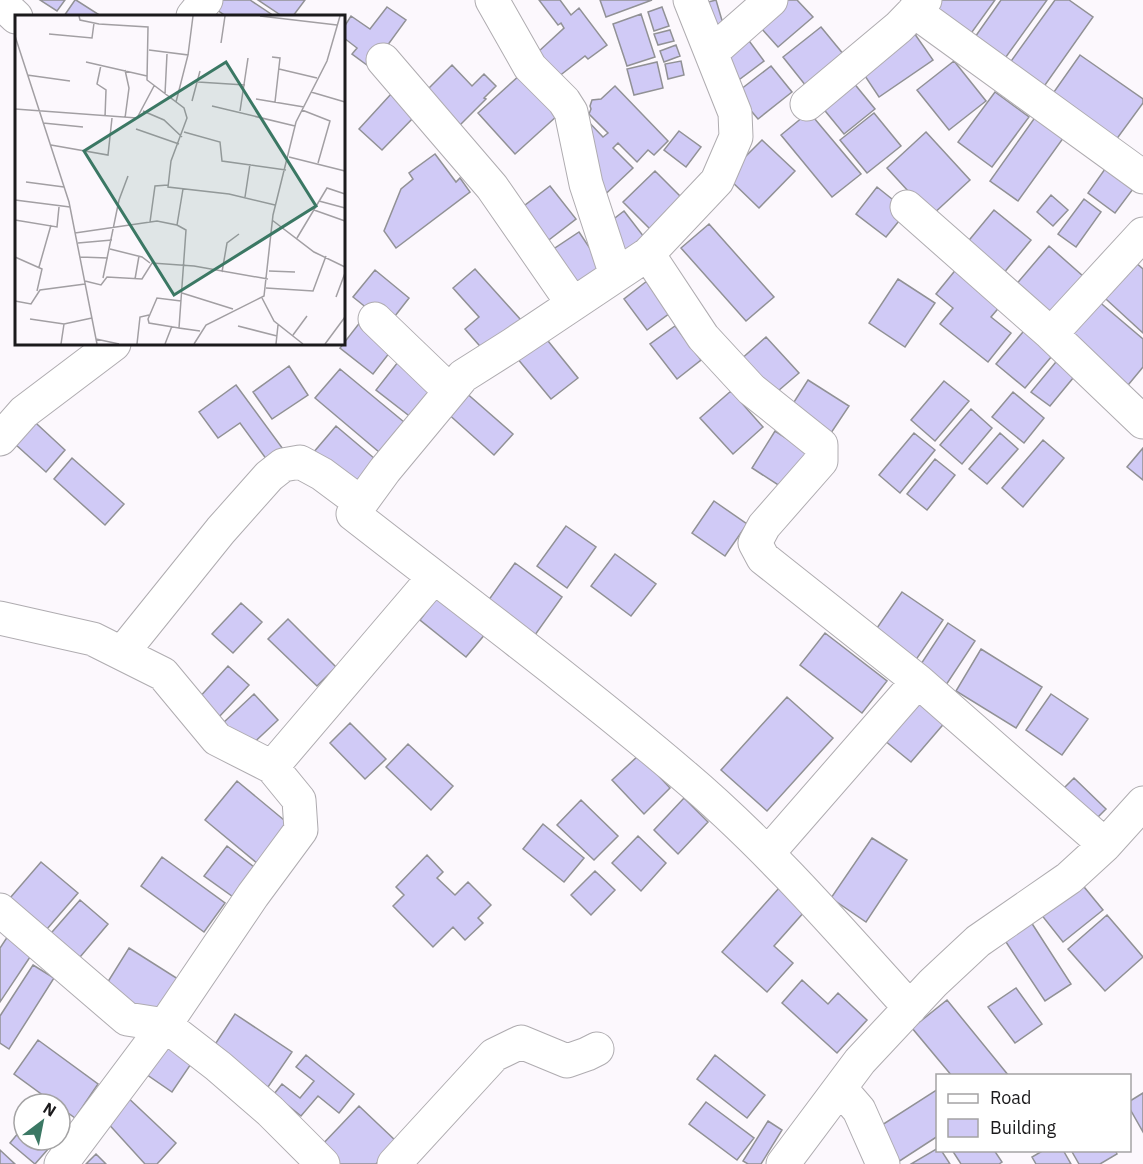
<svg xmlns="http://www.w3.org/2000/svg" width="1143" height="1164" font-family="'IBM Plex Sans',sans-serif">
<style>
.building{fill:#d0caf6;stroke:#919195;stroke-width:1.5}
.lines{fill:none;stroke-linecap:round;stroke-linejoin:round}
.minor-casing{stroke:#afacb0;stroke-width:35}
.minor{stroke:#fff;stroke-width:33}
.inset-road{fill:none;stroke:#a29fa3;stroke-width:1.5}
.view{fill:#3b7864;fill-opacity:0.15;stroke:#3b7864;stroke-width:3}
.inset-edge{fill:none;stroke:#1b1a1c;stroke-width:3}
</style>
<rect width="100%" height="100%" fill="#fcf8fd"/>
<!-- building -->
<path class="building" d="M40,0H65L57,11Z
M75,0H76L101,16H64Z
M219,0H250L274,16H226L214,8Z
M258,0H305L293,16H282Z
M539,0H560L571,15L579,8L607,45L588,59L585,56L558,77L538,52L564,28L561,23L558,25Z
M600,0H652L606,17Z
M716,0L726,34L697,5Z
M775,0H797L813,17L778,47L753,19Z
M938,0H995L967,39L928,11Z
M1001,0H1047L998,68L968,47Z
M1055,0H1069L1093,17L1038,95L1004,71Z
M387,7L406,20L371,68L352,54L357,48L344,38V27L351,16L370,29Z
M662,7L669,26L654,31L648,12Z
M641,14L655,57L627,66L613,24Z
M821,27L844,55L806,86L783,57Z
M670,30L674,41L658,45L654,34Z
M912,30L933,60L879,97L859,67Z
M744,34L764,61L736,82L726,47Z
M676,45L680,56L664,62L660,51Z
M1080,55L1143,99V103L1113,144L1049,99Z
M681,61L684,75L668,79L665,64Z
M954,61L986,101L949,130L917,90Z
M657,62L663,88L634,95L627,69Z
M452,65L472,86L484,74L496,86L484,98L486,99L452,133L418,99Z
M771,66L792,92L758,119L736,93Z
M521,74L558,115L515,154L478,113Z
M848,76L875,109L844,134L817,101Z
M615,86L668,141L654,155L648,150L637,162L618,143L613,148L633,168L594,205L585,118L603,137L608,133L589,114L591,109L590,106L592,100L601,99Z
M995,92L1029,117L992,167L958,142Z
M391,94L415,116L382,150L359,129Z
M809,112L861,174L832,197L781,135Z
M874,113L901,146L867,173L840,140Z
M1036,116L1064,137L1018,201L990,181Z
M679,131L701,147L686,167L664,150Z
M926,132L970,180L931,216L887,168Z
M762,140L795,171L759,208L726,176Z
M435,154L456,182L460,178L470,192L396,248L384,231L401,189L413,179L409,173Z
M1105,169L1133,189L1115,213L1088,193Z
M655,171L682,198L650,229L623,202Z
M550,186L576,219L541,246L516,212Z
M877,187L907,211L886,237L856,214Z
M1051,195L1068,210L1053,226L1037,212Z
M1084,199L1101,212L1076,247L1058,234Z
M994,210L1031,240L998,280L961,250Z
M624,211L651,246L629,263L602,228Z
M709,224L774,297L746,321L681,248Z
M579,232L603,268L570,290L546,254Z
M1049,246L1092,284L1051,331L1008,294Z
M1126,254L1143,269V333L1095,289Z
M962,262L1007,298L991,317L1011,333L988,362L940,324L953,308L936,294Z
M475,269L521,320L485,352L465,329L479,317L453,288Z
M375,270L409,298L388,325L353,297Z
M898,279L935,303L905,347L869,323Z
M647,281L670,313L647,330L624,299Z
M1090,294L1143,339V367L1124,390L1057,333Z
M361,321L394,347L373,374L340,348Z
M675,326L701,360L677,379L650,344Z
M1028,326L1057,350L1025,388L996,364Z
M544,336L578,378L551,399L517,358Z
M766,337L799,373L771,397L739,361Z
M1060,357L1078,372L1050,406L1031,392Z
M398,362L434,391L412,418L376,390Z
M289,366L308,395L272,419L253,392Z
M340,369L404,422L379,452L315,398Z
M808,380L849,406L827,439L787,413Z
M944,381L969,401L935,441L911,420Z
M236,385L283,449L267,460L240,423L218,438L199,412Z
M464,391L513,434L494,455L446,412Z
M731,391L763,427L733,454L700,418Z
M1013,392L1044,418L1024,443L992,417Z
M971,409L992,428L962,464L940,445Z
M25,413L65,450L46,472L5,435Z
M336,426L381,464L358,491L313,453Z
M775,431L809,453L786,490L752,468Z
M914,433L935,450L900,493L879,475Z
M1000,433L1018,449L987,484L969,469Z
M1043,440L1064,458L1023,507L1002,488Z
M1143,448V480L1127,467Z
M72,458L124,504L105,525L54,479Z
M935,459L955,475L927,510L907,494Z
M714,501L747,524L725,556L692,533Z
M566,526L596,547L567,588L537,566Z
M615,554L656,584L631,616L591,586Z
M515,563L562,597L535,635L488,601Z
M902,592L943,620L911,667L870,638Z
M439,595L486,633L466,657L420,620Z
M241,603L262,622L233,653L212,634Z
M288,619L336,667L317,686L268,639Z
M948,623L975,641L946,685L919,667Z
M825,633L887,681L862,713L800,665Z
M981,649L1042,687L1016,728L956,691Z
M228,666L249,685L218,718L197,700Z
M915,692L947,720L911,762L879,736Z
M254,694L278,720L247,749L222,724Z
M1051,694L1088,719L1062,755L1026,730Z
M787,697L833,738L767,811L721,770Z
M350,723L386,759L365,779L330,743Z
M408,744L453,786L431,810L386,767Z
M639,755L670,788L644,814L612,780Z
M1074,778L1106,809L1090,825L1058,794Z
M237,781L290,825L258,864L205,820Z
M684,798L708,822L678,854L654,830Z
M581,800L618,836L594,860L557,825Z
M543,824L584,858L564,882L523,849Z
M638,836L666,863L641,891L612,863Z
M872,838L907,860L866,922L831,898Z
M227,846L258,870L236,899L204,876Z
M427,855L443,872L437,878L455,895L468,882L491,905L478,918L483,923L465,940L453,927L433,947L393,906L404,895L396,887Z
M162,857L225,903L204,932L141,886Z
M41,862L78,893L41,936L4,905Z
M595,871L615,890L591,915L571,895Z
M1080,882L1103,910L1063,942L1040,913Z
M779,888L805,911L774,946L793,963L767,992L722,952Z
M80,900L108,924L75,963L46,939Z
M1107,915L1143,957L1105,991L1068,949Z
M1031,922L1071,984L1045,1001L1004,939Z
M8,936L30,957L0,1002V948Z
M129,948L178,979L153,1019L104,988Z
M33,965L54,978L9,1049L0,1043V1016Z
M802,980L828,1004L838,993L867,1020L837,1053L782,1003Z
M1016,988L1042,1024L1015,1043L988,1007Z
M947,1000L1009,1076H952L912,1028Z
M235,1014L292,1052L268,1087L212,1049Z
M166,1038L195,1058L172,1092L143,1072Z
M38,1040L98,1084L75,1118L60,1107V1104H55L14,1074Z
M306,1055L354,1094L339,1113L318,1096L301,1116L274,1094L282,1084L300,1098L314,1081L296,1067Z
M715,1055L765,1095L747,1118L697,1079Z
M938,1089V1136L895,1164L871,1132Z
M1143,1093V1132L1130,1109V1101Z
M124,1094L176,1143L157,1164H145L104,1119Z
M706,1102L754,1138L737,1160L689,1124Z
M359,1106L397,1142L376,1164H336L319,1148Z
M768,1121L782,1130L761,1164H748L743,1161Z
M24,1126V1140H56L35,1164L10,1143Z
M938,1148V1150H941L950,1164H911Z
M0,1150L15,1164H0Z
M952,1150H994L1002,1162L999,1164H961Z
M1044,1150H1063L1071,1164H1036L1032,1157Z
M1071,1150H1115L1117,1154L1100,1164H1079Z
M96,1154L106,1164H86Z"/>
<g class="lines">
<!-- minor casing -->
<g class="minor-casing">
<path id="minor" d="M492,0L530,67L564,101L571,112L586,184L616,275
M690,0L735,113L736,137L717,181L648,254L512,345L463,376L385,470L353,514C463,600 575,683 682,774C765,844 837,927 910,1008
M0,2L16,17
M914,11L1143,177
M193,16L206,0
M712,52L771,0
M383,60L492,187L573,304
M807,104L899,27L925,0
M907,207L1051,334L1143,422
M648,254L703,337L751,389L821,445V461L764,526L755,543L763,558L918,681L1105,845
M375,319L450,391
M1051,334L1143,234
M0,439L24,412L114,344
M0,618L93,639L163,674L217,739L272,767L434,577
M122,653L221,530L269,476L283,465L300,462L322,474L361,503
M768,853L918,681
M0,910L127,1019L165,1025L218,1066L270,1111L323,1164
M840,1088L859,1110L883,1164
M61,1164L165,1025L253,895L301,830L299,800L272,767
M394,1164L494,1055L521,1042L567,1061L587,1054L597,1049
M783,1164L860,1061L933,983L978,941L1069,878L1105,845L1143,803"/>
</g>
<!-- minor -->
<use href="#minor" class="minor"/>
</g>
<!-- overview -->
<g transform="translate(15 15)">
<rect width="330" height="330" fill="#fcf8fd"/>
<path class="inset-road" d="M64,1L65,5L84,9L133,12L132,65L169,93L172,103L156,146L153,172L214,179L260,190M245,1L322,10M34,19L77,23L79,8M0,21L54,187L82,329M206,28L210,1M134,35L173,40L161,87M173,40L178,1M257,42L265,43L260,87M71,47L132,61M86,50L82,69L91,75L90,102M264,54L302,63M110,55L114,73L110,103M12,60L55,66M183,67L230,70M296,77L330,87M150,79L152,39M241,84L289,92M177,86L185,56M197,91L280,111M0,94L122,103L139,71M287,95L315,106L303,148M128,96L149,105L167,122M225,96L233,43M28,108L68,112M121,114L164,129M169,117L205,127L207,146L271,155M36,130L93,140L97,103M274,142L330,156M11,167L49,172M230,182L235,149M0,185L55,192M304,186L330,193M299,195L330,206M0,205L42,212L44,192M257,205L299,237L330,252M135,207L140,171L153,170M162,210L171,215L164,313L185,316M60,218L142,206L162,210L168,174M282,223L312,173L330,179M63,228L97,225M95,234L127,242L135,248M0,242L27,254L22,276M65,242L93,243M24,252L36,210M254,256L280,257M207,257L212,228L224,219M88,263L104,185L113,161M120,264L124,241M70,266L86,270L92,262L127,264L137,248L179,251L253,264M251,273L298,276L311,241M167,278L218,294M321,282L330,258M247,283L259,306L288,329M0,286L16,289L25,275L70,269M15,304L49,309L77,303M223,311L262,321M164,313L134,308L133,304L142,283L166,286M278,320L292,301M81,324L104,329M46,329L49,309M122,329L125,302L134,300M150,329L157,311M179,329L191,310L249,281L258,200L281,107L312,46L325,1M261,329L263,310M310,329L330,302"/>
<path class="view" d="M211,47L301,191L159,280L69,136Z"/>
<rect width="330" height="330" class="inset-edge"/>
</g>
<!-- legend -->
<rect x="936" y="1074" width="195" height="78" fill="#ffffff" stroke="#a4a3a4" stroke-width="1.5"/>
<rect x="948" y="1094" width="30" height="9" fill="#ffffff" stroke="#a4a3a4" stroke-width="1.5"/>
<text x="990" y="1104" font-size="18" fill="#1b1a1c">Road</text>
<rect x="948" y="1119" width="30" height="18" fill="#d0caf6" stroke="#a4a3a4" stroke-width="1.5"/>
<text x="990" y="1134" font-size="18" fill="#1b1a1c">Building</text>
<!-- north arrow -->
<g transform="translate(42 1122) rotate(32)"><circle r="28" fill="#ffffff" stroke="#a4a3a4" stroke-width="1.5"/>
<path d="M0-4.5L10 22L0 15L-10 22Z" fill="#3b7864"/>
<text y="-9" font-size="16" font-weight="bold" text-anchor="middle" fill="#1b1a1c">N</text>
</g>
</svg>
